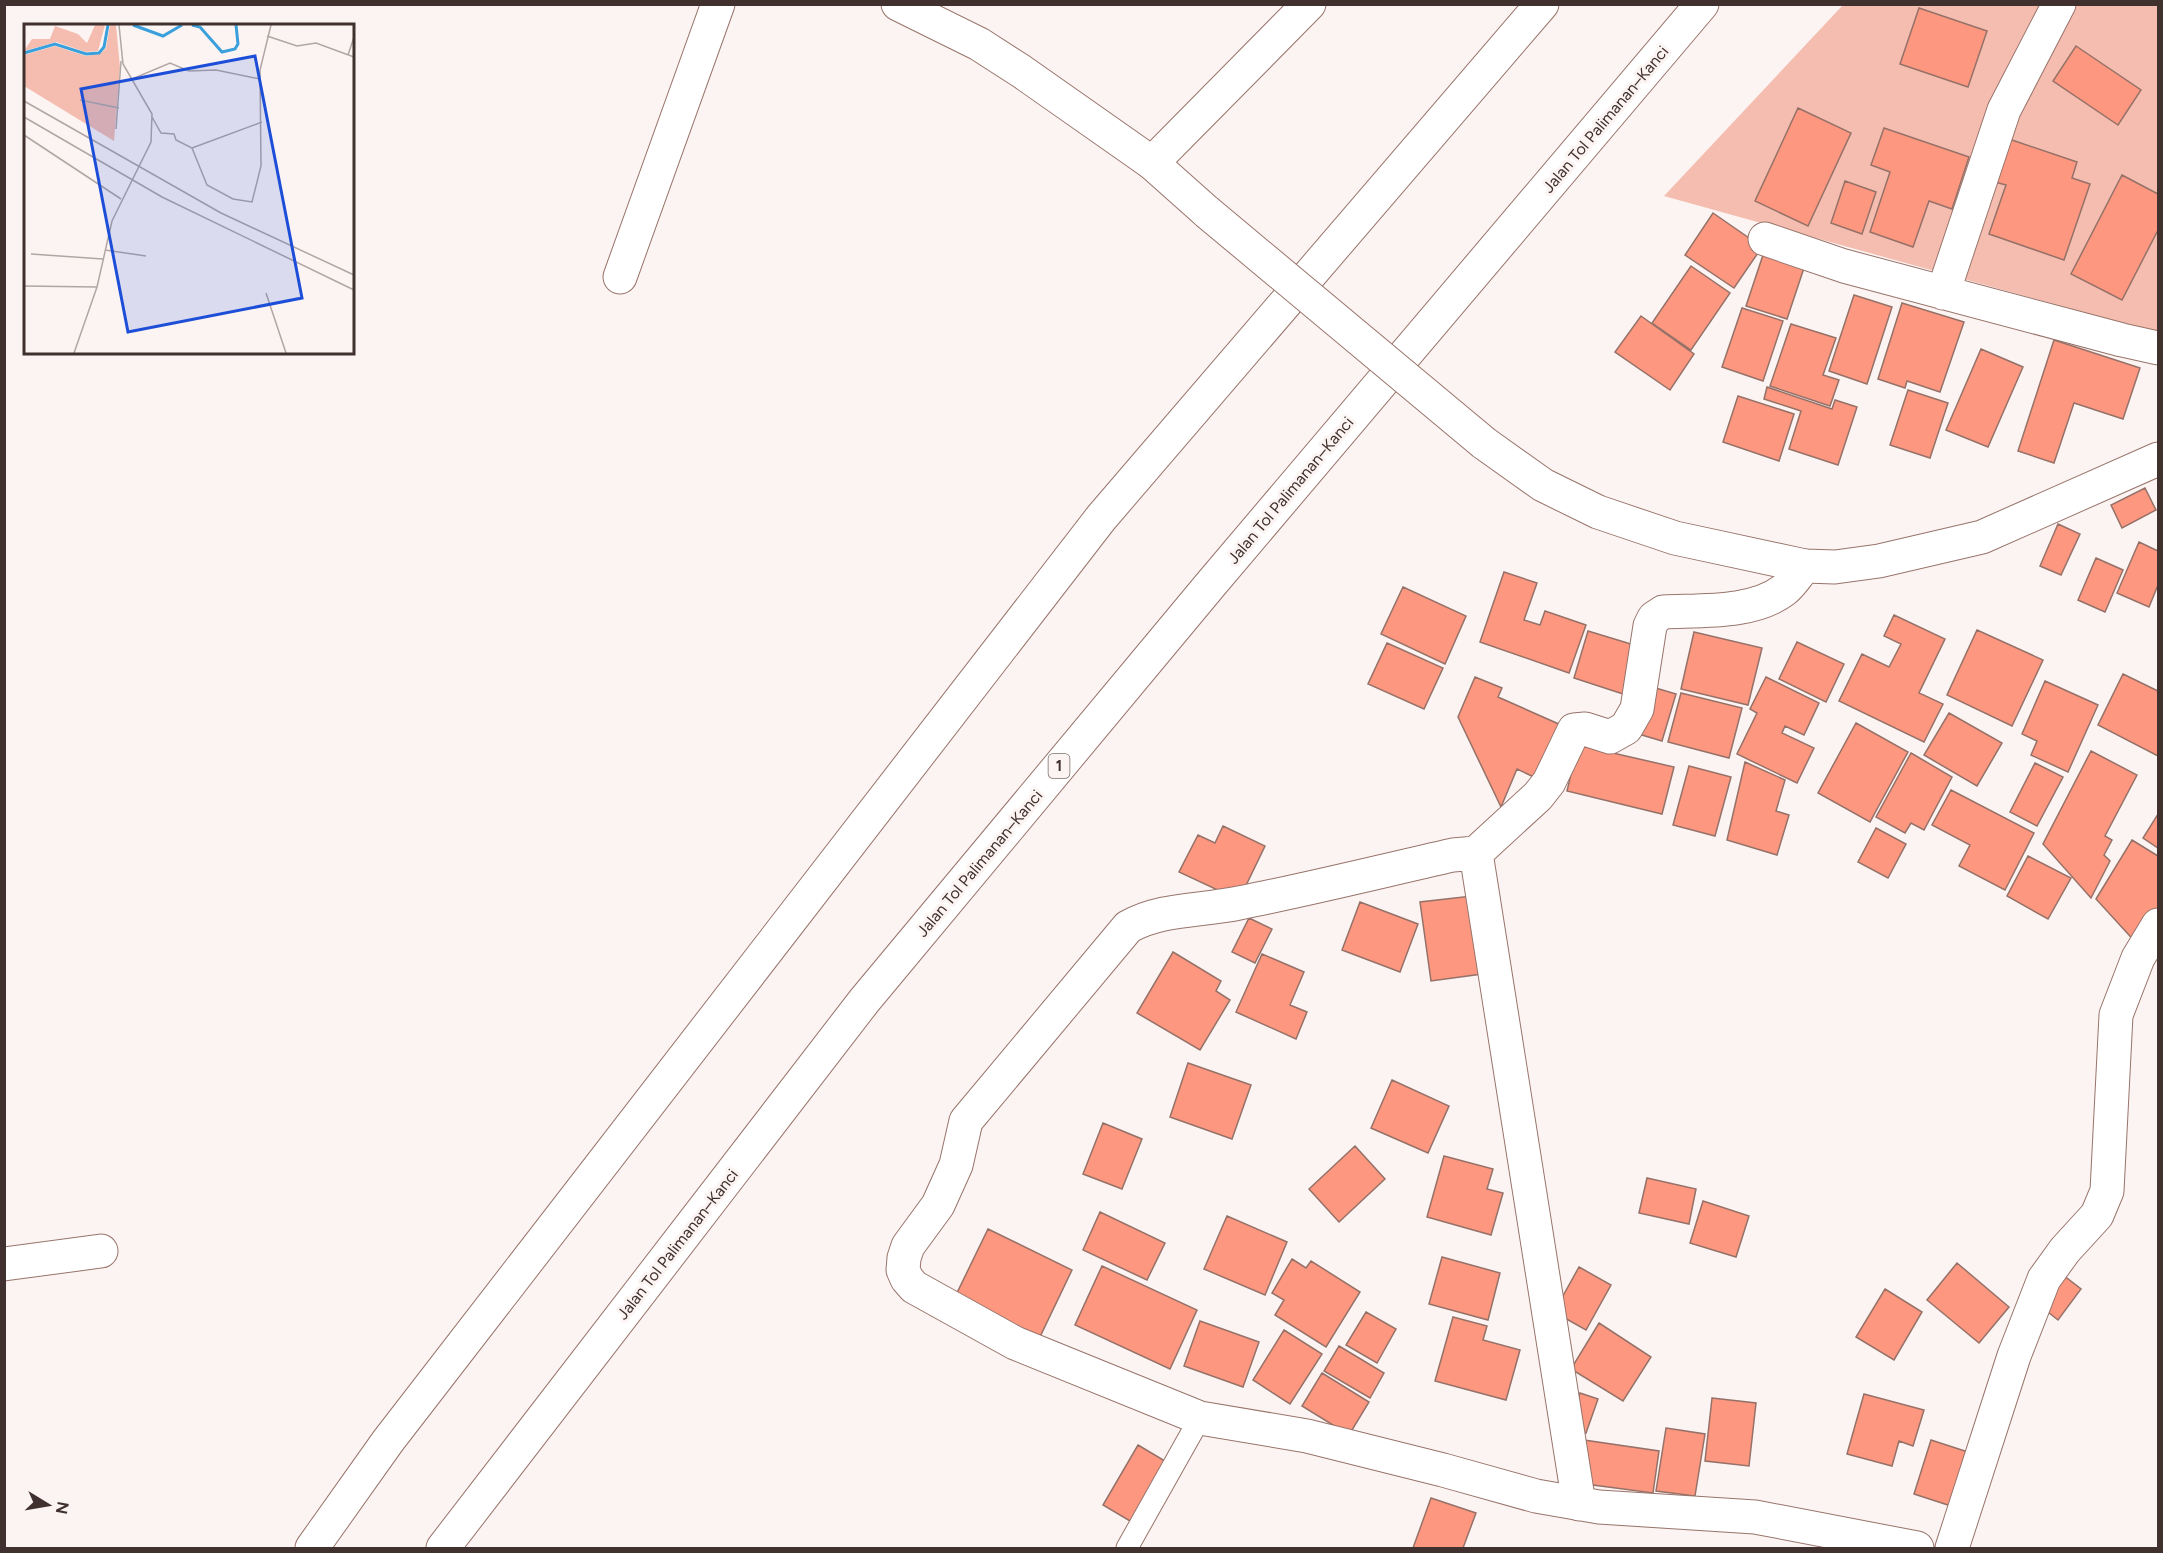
<svg xmlns="http://www.w3.org/2000/svg" width="2163" height="1553" font-family="Figtree,sans-serif">
<style>
.green{fill:#f4bdb0}
.building{fill:#fd977f;stroke:#957168;stroke-width:1.5}
.lines{fill:none;stroke-linecap:round;stroke-linejoin:round}
.service-casing{stroke:#98746b;stroke-width:23}
.minor-casing{stroke:#98746b;stroke-width:35}
.tertiary-casing{stroke:#98746b;stroke-width:35}
.motorway-casing{stroke:#98746b;stroke-width:35}
.service{stroke:#fff;stroke-width:21}
.minor{stroke:#fff;stroke-width:33}
.tertiary{stroke:#fff;stroke-width:33}
.motorway{stroke:#fff;stroke-width:33}
.tertiary-bridge-casing{stroke:#98746b;stroke-width:35;stroke-linecap:butt}
.tertiary-bridge{stroke:#fff;stroke-width:33}
.labels{text-anchor:middle;stroke-width:6;stroke-linejoin:round;paint-order:stroke}
.shield{fill:#fcf4f2;stroke:#796c69;stroke-width:1.5}
.shield-label{font-size:15px;font-weight:bold;fill:#41312e}
.street-label{font-size:16px;fill:#41312e;stroke:#fcf4f2}
.inset-river{fill:none;stroke:#3aa0dc;stroke-width:3}
.inset-road{fill:none;stroke:#b1a6a4;stroke-width:1.5}
.view{fill:#1d4ed8;fill-opacity:0.15;stroke:#1d4ed8;stroke-width:3}
.inset-edge{fill:none;stroke:#41312e;stroke-width:3}
</style>
<rect width="100%" height="100%" fill="#fcf4f2"/>
<!-- green -->
<path class="green" d="M1843,5H2158V333L1664,196Z"/>
<!-- building -->
<path class="building" d="M1919,8L1987,31L1968,87L1900,64Z
M2076,46L2141,90L2118,125L2053,81Z
M1798,108L1851,133L1808,226L1755,201Z
M1884,128L1969,157L1952,209L1929,201L1913,247L1870,232L1890,172L1871,165Z
M2006,138L2077,162L2072,178L2090,184L2064,260L1989,234L2006,185L1991,181Z
M2122,175L2158,194V230L2122,300L2071,274Z
M1845,181L1876,192L1862,234L1831,223Z
M1713,213L1762,247L1734,288L1685,255Z
M1763,255L1804,268L1787,319L1746,306Z
M1691,266L1730,293L1691,350L1652,323Z
M1854,295L1892,307L1867,384L1829,371Z
M1902,303L1964,322L1940,392L1907,381L1905,388L1878,379Z
M1742,308L1783,321L1763,381L1722,367Z
M1641,316L1694,354L1670,390L1615,352Z
M1791,324L1836,338L1823,375L1839,380L1830,406L1770,386Z
M2054,340L2140,368L2123,419L2074,403L2054,463L2018,451Z
M1981,349L2023,367L1988,447L1946,430Z
M1767,387L1832,409L1835,400L1857,407L1838,465L1789,449L1801,411L1764,399Z
M1908,390L1948,403L1930,458L1890,445Z
M1738,396L1794,414L1779,461L1723,442Z
M2145,488L2156,510L2122,528L2111,505Z
M2058,524L2080,534L2061,575L2040,566Z
M2139,542L2158,551V585L2149,607L2117,593Z
M2096,558L2123,570L2105,612L2078,600Z
M1504,572L1537,583L1524,620L1540,625L1545,611L1586,625L1569,673L1480,642Z
M1403,587L1466,616L1445,664L1381,634Z
M1894,615L1945,639L1919,693L1943,704L1924,742L1839,701L1862,654L1889,667L1901,644L1884,636Z
M1977,630L2043,660L2012,726L1947,695Z
M1588,631L1631,644L1623,694L1574,678Z
M1694,632L1762,648L1748,705L1681,689Z
M1797,642L1844,664L1826,702L1779,679Z
M1387,643L1443,668L1424,709L1368,684Z
M2123,674L2158,691V756L2098,725Z
M1475,677L1502,688L1498,697L1561,725L1538,779L1517,769L1501,807L1458,717Z
M1766,677L1819,703L1804,735L1785,726L1782,733L1814,748L1797,783L1737,754L1757,713L1750,709Z
M2045,681L2098,705L2068,772L2031,755L2037,741L2022,734Z
M1649,686L1676,694L1662,741L1635,733Z
M1681,693L1742,708L1729,758L1668,742Z
M1949,713L2002,743L1977,786L1924,755Z
M1856,723L1908,752L1870,822L1818,793Z
M1578,745L1674,767L1662,814L1567,791Z
M2091,751L2137,775L2105,836L2112,840L2104,855L2110,861L2091,898L2043,844Z
M1911,753L1952,777L1924,830L1911,823L1905,833L1876,817Z
M1745,762L1785,780L1776,811L1789,815L1777,855L1727,840Z
M2035,763L2063,777L2037,826L2010,812Z
M1689,766L1731,777L1715,836L1673,825Z
M1951,790L2034,833L2005,890L1959,866L1970,845L1932,825Z
M2158,814V848L2143,838Z
M1223,826L1265,846L1239,900L1179,872L1198,835L1215,843Z
M1876,828L1906,844L1888,878L1858,862Z
M2132,840L2158,856V913L2139,946L2096,899Z
M2028,856L2071,878L2048,919L2007,896Z
M1472,896L1482,974L1431,981L1420,902Z
M1360,902L1418,924L1400,972L1342,950Z
M1249,918L1272,929L1255,963L1232,952Z
M1173,952L1221,981L1216,991L1230,1000L1200,1050L1137,1013Z
M1262,954L1304,972L1290,1005L1307,1012L1296,1039L1236,1012Z
M1188,1063L1251,1085L1232,1139L1170,1117Z
M1392,1080L1449,1106L1428,1153L1371,1128Z
M1103,1123L1142,1139L1122,1189L1083,1174Z
M1355,1146L1385,1179L1339,1222L1309,1189Z
M1444,1156L1493,1169L1487,1189L1503,1193L1491,1235L1427,1217Z
M1647,1178L1696,1189L1689,1224L1639,1213Z
M1703,1201L1749,1216L1736,1257L1690,1243Z
M1100,1212L1165,1243L1147,1280L1083,1250Z
M1227,1216L1287,1242L1265,1295L1204,1269Z
M988,1229L1072,1270L1038,1341L954,1299Z
M1442,1257L1500,1273L1488,1320L1429,1304Z
M1292,1259L1306,1268L1311,1261L1360,1292L1326,1347L1275,1315L1284,1300L1272,1293Z
M1957,1263L2009,1307L1979,1343L1927,1300Z
M1102,1266L1197,1310L1170,1369L1075,1325Z
M1579,1267L1611,1285L1586,1330L1554,1312Z
M2063,1275L2081,1289L2058,1320L2039,1305Z
M1885,1289L1922,1312L1894,1360L1856,1337Z
M1366,1312L1396,1329L1377,1363L1346,1345Z
M1453,1317L1487,1326L1483,1340L1520,1350L1506,1400L1435,1381Z
M1200,1321L1259,1342L1243,1387L1184,1366Z
M1599,1323L1651,1357L1623,1401L1571,1369Z
M1284,1330L1322,1354L1290,1404L1253,1380Z
M1339,1346L1384,1373L1370,1398L1324,1371Z
M1322,1373L1369,1402L1349,1435L1302,1406Z
M1580,1393L1598,1399L1586,1433L1569,1427Z
M1864,1394L1924,1410L1913,1446L1899,1441L1892,1466L1847,1454Z
M1712,1398L1756,1403L1749,1466L1705,1461Z
M1666,1428L1705,1434L1695,1496L1656,1491Z
M1584,1440L1659,1451L1653,1493L1578,1483Z
M1931,1440L1968,1452L1951,1506L1914,1494Z
M1138,1445L1170,1464L1135,1524L1103,1505Z
M1431,1498L1476,1513L1463,1548H1413Z"/>
<g class="lines">
<!-- service casing -->
<g class="service-casing">
<path id="service" d="M1127,1548L1200,1418"/>
</g>
<!-- minor casing -->
<g class="minor-casing">
<path id="minor" d="M1152,163L1309,4
M1765,239L1844,266L2122,340L2158,348
M620,277L718,4
M1943,293L2004,110L2059,4
M1805,566C1798,573 1792,584 1784,590C1753,614 1700,610 1663,612L1654,618L1650,626L1637,709L1626,728L1610,737L1585,729L1574,730L1549,782L1538,796L1476,853L1453,855C1382,871 1310,889 1239,903C1202,911 1161,908 1128,927L966,1121L956,1165L938,1205L908,1246L904,1258L903,1270L907,1279L914,1287L1015,1343L1200,1418L1307,1436L1443,1470L1536,1496L1599,1507L1755,1517L1917,1548
M1476,853L1579,1504
M4,1264L101,1251
M1952,1548L2014,1356L2044,1279L2065,1250L2097,1215L2107,1191L2116,1015L2138,958L2158,925"/>
</g>
<!-- tertiary casing -->
<g class="tertiary-casing">
<path id="tertiary" d="M898,4L979,44L1021,71L1152,163L1207,212
M1484,443L1543,485L1598,512L1675,538L1805,566L1835,567L1879,561L1982,537L2158,459"/>
</g>
<!-- motorway casing -->
<g class="motorway-casing">
<path id="motorway" d="M312,1548L388,1441L1101,518L1542,4
M443,1548L864,1001L1211,584L1702,4"/>
</g>
<!-- service -->
<use href="#service" class="service"/>
<!-- minor -->
<use href="#minor" class="minor"/>
<!-- tertiary -->
<use href="#tertiary" class="tertiary"/>
<!-- motorway -->
<use href="#motorway" class="motorway"/>
<!-- tertiary-bridge casing -->
<g class="tertiary-bridge-casing">
<path id="tertiary-bridge" d="M1207,212L1484,443"/>
</g>
<!-- tertiary-bridge -->
<use href="#tertiary-bridge" class="tertiary-bridge"/>
</g>
<g class="labels">
<!-- shield labels -->
<rect class="shield" x="1048.5" y="754" width="21" height="24" rx="4.5"/>
<g class="shield-label">
<text x="1059" y="771">1</text>
</g>
<!-- street labels -->
<g class="street-label">
<text transform="translate(1605 119) rotate(-50)" y="6">Jalan Tol Palimanan–Kanci</text>
<text transform="translate(1290 490) rotate(-50)" y="6">Jalan Tol Palimanan–Kanci</text>
<text transform="translate(979 863) rotate(-50)" y="6">Jalan Tol Palimanan–Kanci</text>
<text transform="translate(677 1244) rotate(-52)" y="6">Jalan Tol Palimanan–Kanci</text>
</g>
</g>
<!-- overview -->
<g transform="translate(24 24)">
<rect width="330" height="330" fill="#fcf4f2"/>
<path d="M71,1H81L74,27L62,28L32,18L0,27L8,15H26L31,2L54,10L63,19ZM86,1H92L96,43L90,117L0,62V31L31,22L62,32L76,30L82,24Z" fill="#f4bdb0"/>
<path class="inset-river" d="M109,1L139,12L158,1M168,1L176,3L198,28L211,25L214,20L212,1M0,29L31,20L62,30L75,29L80,23L84,1"/>
<path class="inset-road" d="M243,12L273,22L292,19L330,33M324,31L330,13M108,55L146,39L165,47L192,46L236,55M56,76L95,84M0,77L197,189L330,251M0,93L138,173L330,266M128,93L137,109L150,110L152,116L168,124L183,161L209,175L228,178L237,142L236,46L247,1M92,105L97,37M0,111L97,175M168,124L238,98M81,226L122,232M7,230L79,235M0,262L73,263M242,269L262,329M50,329L73,263L88,197L127,118L128,90L99,40L95,1"/>
<path class="view" d="M231,32L278,274L104,308L57,65Z"/>
<rect width="330" height="330" class="inset-edge"/>
</g>
<!-- border -->
<rect width="2163" height="1553" fill="none" stroke="#41312e" stroke-width="12"/>
<!-- north arrow -->
<g transform="translate(48 1505) rotate(101)" stroke="#fcf4f2" stroke-width="4.5" paint-order="stroke">
<path d="M0-4.5L10 22L0 15L-10 22Z" fill="#41312e"/>
<text y="-9" font-size="16" font-weight="bold" text-anchor="middle" fill="#41312e">N</text>
</g>
</svg>
